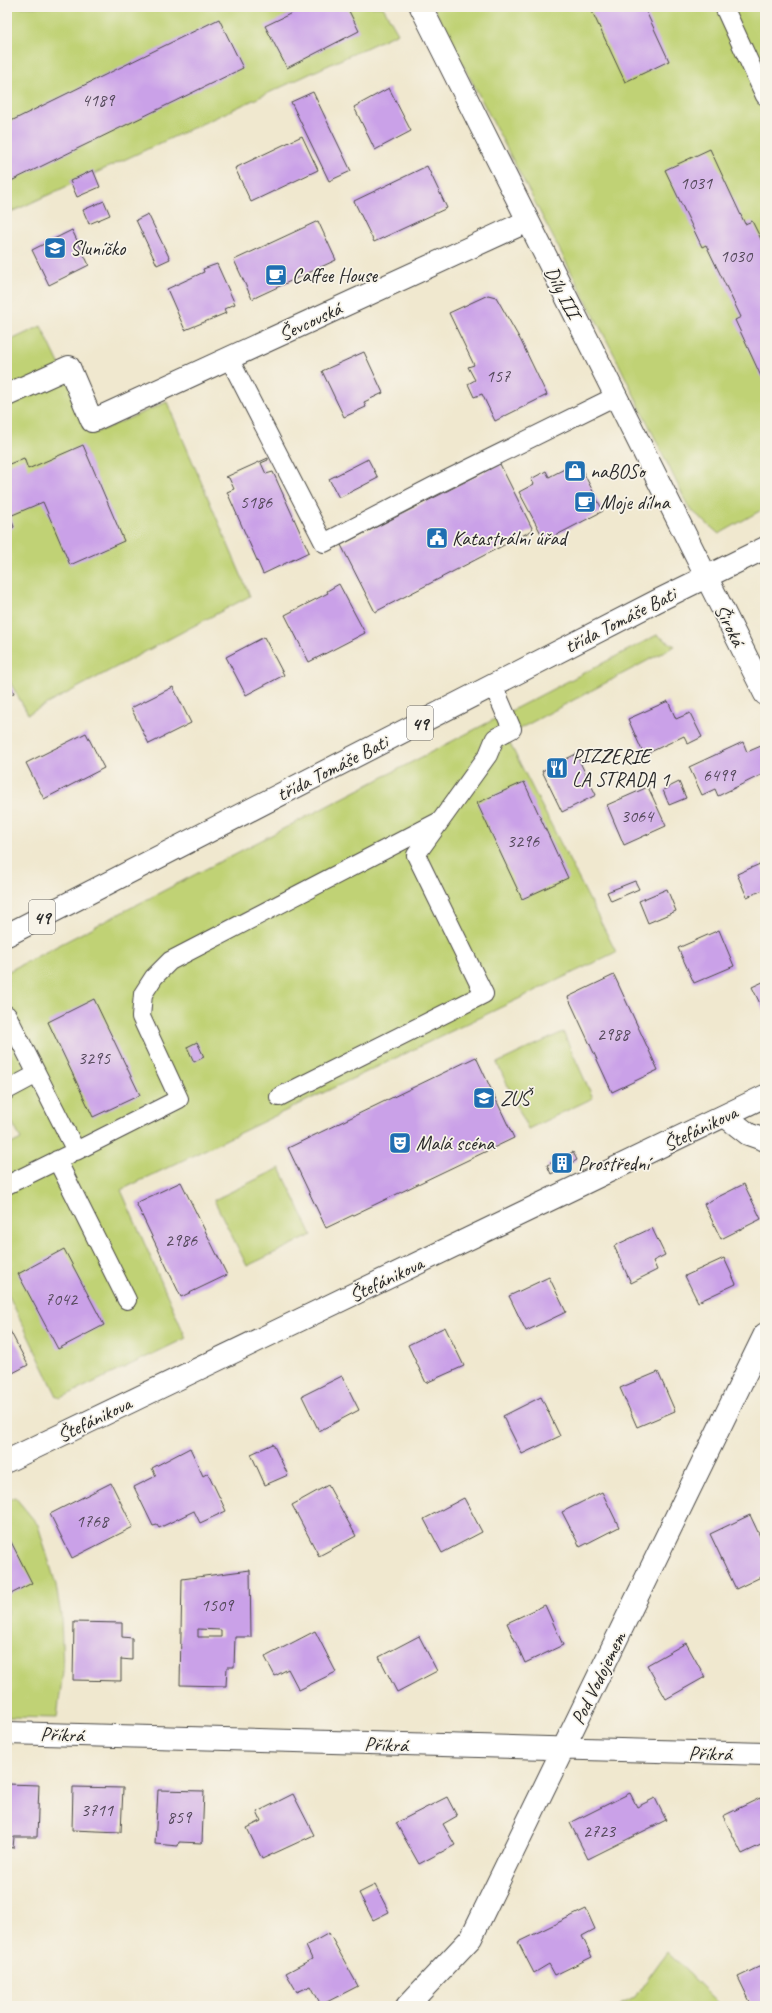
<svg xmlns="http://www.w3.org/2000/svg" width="772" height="2013" font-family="Caveat,sans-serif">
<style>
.green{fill:#c0d275;stroke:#767e50}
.building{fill:#caa1e8;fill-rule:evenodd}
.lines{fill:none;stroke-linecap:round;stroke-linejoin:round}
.service-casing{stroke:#494744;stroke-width:20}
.minor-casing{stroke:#494744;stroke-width:24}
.tertiary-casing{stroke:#494744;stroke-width:24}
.primary-casing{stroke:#494744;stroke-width:24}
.service{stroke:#fff;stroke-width:18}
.minor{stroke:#fff;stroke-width:22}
.tertiary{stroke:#fff;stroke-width:22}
.primary{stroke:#fff;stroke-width:22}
.labels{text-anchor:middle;stroke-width:3.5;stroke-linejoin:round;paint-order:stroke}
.number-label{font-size:18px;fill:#53485a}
.shield{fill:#f7f3e8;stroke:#686764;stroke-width:1}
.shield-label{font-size:19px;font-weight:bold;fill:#2b2b2b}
.poi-label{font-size:20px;fill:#2b2b2b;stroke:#f7f3e8;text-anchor:start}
.street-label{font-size:20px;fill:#2b2b2b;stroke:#f7f3e8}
</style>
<rect width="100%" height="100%" fill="#f7f3e8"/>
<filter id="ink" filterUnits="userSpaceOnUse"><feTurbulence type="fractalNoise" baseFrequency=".025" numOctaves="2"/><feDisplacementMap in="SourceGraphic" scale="8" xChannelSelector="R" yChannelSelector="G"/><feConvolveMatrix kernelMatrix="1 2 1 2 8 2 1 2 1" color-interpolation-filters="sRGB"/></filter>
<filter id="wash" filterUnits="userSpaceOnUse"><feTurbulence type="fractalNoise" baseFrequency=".012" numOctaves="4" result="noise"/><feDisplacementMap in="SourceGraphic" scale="16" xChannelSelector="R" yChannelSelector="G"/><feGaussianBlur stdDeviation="0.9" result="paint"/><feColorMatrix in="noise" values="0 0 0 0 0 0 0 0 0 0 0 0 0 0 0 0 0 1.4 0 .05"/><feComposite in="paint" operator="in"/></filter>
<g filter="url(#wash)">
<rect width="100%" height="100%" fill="#f0e8cf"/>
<!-- green -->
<path class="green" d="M7,7H383L398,33L7,214Z
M433,7H765V508L719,534L689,508L615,356Z
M41,326L93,434L167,402L250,596L28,714L7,677V342Z
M657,635L675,646L506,736L616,952L121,1190L186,1338L61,1398L57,1396L7,1292V1146L21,1139L7,1113V972Z
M563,1032L593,1098L528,1129L497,1063Z
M280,1168L312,1235L247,1266L214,1200Z
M15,1497L38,1525L56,1585L61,1616L63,1671L57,1718L7,1717V1501Z
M667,1952L722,2006H618L634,1998Z"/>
<g id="blocks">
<!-- building -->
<path class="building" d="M298,7H347L359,31L287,68L265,26L296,11L295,9Z
M590,7H644L669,61L625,82Z
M219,19L243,68L7,183V123Z
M389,88L411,131L375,150L354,107Z
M313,92L351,171L329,181L291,102Z
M302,136L318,170L251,202L235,168Z
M710,149L745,224L752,221L765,247V385L735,320L741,317L706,245L702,247L665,170Z
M427,166L447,208L374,242L354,201Z
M93,170L100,187L77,197L70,181Z
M104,201L110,215L89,224L83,210Z
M148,214L170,259L157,265L136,220Z
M318,221L336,260L252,299L234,260Z
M72,230L89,265L49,285L32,250Z
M217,264L235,304L224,309L226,313L185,330L167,289L204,272L203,269Z
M488,295L496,297L521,341L547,395L495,421L482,394L474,397L468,384L475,380L468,367L474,365L449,313Z
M364,352L383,393L364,402L366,407L344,417L322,371Z
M83,445L124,541L70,565L43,502L10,516L14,527L7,531V465L24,458L28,469Z
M268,458V460L261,463L266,474L273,472L309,552L263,574L227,492L234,489L229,478L226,477Z
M368,459L378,478L339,498L329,479Z
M578,462L603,511L545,541L519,492L534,484L531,479L546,471L549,477Z
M500,464L533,530L375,612L341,545Z
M339,584L365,633L309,662L285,615L328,593L327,591Z
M264,637L284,675L246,695L226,657Z
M7,679L14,693L7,697Z
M173,687L191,723L149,744L131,708Z
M668,701L676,719L690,713L702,737L688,744L684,736L644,755L628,719Z
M86,733L104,768L44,799L26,763Z
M743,742L747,752L761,746L765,756V773L718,796L715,789L702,795L689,767Z
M576,754L596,795L562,812L542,771Z
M524,782L568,878L522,899L477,803Z
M679,782L686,798L669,805L663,790Z
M648,787L666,826L624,845L607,805Z
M760,864L765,874V889L747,897L737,874Z
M635,881L639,889L611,901L607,892Z
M667,889L676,911L648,923L639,901Z
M719,930L734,966L694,983L678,948Z
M614,975L658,1070L612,1092L568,997Z
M765,981V1014L752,987Z
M94,999L140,1095L93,1117L48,1022Z
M197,1042L204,1057L194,1062L187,1047Z
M476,1057L514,1138L326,1228L288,1148Z
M573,1152L577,1160L551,1174L547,1165Z
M181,1182L227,1275L181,1297L136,1203Z
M744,1184L761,1219L721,1239L704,1204Z
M652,1228L665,1255L653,1261L657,1270L631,1283L614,1246Z
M64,1249L104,1325L58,1349L18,1274Z
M724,1258L736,1284L698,1302L685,1276Z
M549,1277L566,1312L526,1331L509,1296Z
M7,1325L28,1365L7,1376Z
M445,1327L464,1366L426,1383L408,1345Z
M658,1372L675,1411L637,1427L620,1388Z
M342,1376L359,1410L319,1431L302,1396Z
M541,1397L560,1436L522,1454L503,1416Z
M273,1444L288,1475L265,1485L251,1454Z
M190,1448L203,1476L208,1473L226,1511L200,1523L194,1511L159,1528L157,1525L153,1526L134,1487L156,1476L152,1468Z
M111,1483L133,1527L72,1558L50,1514Z
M328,1485L356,1536L319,1556L292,1505Z
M602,1492L619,1527L580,1547L562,1512Z
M464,1498L482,1532L442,1553L424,1519Z
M750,1515L765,1547V1575L736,1589L710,1534Z
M7,1534L32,1583L7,1596Z
M250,1570L251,1637H235L234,1667H227L226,1686L180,1685L182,1579ZM198,1629L221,1630V1637H198Z
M545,1605L563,1645L525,1663L507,1623Z
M74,1622L122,1623V1637L132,1638V1660L121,1659V1681L73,1680Z
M315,1631L336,1672L299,1690L288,1669L275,1676L265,1657Z
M419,1636L437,1671L397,1692L379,1657Z
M686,1643L705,1677L666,1699L647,1665Z
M7,1784L39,1785L37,1837H14L13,1848L7,1847Z
M73,1787L123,1788L121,1832L72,1830Z
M158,1790L204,1791L202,1843L179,1842L178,1846L155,1844Z
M630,1793L637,1807L655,1798L666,1820L588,1859L570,1823Z
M293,1794L314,1835L262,1859L247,1828L261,1821L257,1812Z
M447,1797L457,1816L443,1824L455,1845L419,1864L396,1823Z
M760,1798L765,1809V1843L742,1854L723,1816Z
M375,1885L389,1912L373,1920L359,1893Z
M586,1909L595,1929L582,1936L592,1957L555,1975L549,1964L534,1973L518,1942Z
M329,1933L358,1986L321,2005L311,1986L297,1992L286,1973L312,1959L306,1946Z
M765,1964V2006H752L738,1977Z"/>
</g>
</g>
<g filter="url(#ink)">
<use href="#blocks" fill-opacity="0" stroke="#494744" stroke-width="1"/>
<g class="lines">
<!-- service casing -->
<g class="service-casing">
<path id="service" d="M724,7L765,96
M229,358L324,543L434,486L616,396
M7,1015L76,1151L179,1099L141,1017L143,994L154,977L170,961L440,821
M7,1090L37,1074
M279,1097L484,994L416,855L488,755L495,738L512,729L493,685
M57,1160L127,1300
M7,1185L68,1155"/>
</g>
<!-- minor casing -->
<g class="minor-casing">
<path id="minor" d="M421,7L765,694
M7,395L69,367L92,421L528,221
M725,1116L748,1134L765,1140
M7,1733L765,1754
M407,2006L471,1938L765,1334"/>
</g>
<!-- tertiary casing -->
<g class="tertiary-casing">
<path id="tertiary" d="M7,1461L765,1096"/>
</g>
<!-- primary casing -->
<g class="primary-casing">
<path id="primary" d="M7,935L657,601L765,548"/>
</g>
<!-- service -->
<use href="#service" class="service"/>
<!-- minor -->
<use href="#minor" class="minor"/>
<!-- tertiary -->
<use href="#tertiary" class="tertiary"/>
<!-- primary -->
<use href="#primary" class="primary"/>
</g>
</g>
<!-- icons -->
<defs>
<g id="school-square" transform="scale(1.15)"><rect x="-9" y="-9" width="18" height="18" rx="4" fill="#1f6fb2" stroke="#f7f3e8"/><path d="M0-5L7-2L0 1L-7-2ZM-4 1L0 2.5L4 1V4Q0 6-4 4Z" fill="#fff"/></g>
<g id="cafe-square" transform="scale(1.15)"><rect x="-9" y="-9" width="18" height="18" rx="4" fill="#1f6fb2" stroke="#f7f3e8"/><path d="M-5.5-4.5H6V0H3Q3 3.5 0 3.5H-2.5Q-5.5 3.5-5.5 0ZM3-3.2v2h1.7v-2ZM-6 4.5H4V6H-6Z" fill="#fff"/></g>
<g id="shop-square" transform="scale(1.15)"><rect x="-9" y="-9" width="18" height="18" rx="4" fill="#1f6fb2" stroke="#f7f3e8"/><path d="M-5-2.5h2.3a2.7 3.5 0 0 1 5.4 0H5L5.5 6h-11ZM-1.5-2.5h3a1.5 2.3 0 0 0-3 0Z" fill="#fff"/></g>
<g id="civic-square" transform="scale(1.15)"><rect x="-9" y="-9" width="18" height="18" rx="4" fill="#1f6fb2" stroke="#f7f3e8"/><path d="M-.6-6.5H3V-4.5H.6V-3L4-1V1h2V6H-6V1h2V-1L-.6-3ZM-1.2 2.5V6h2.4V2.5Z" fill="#fff"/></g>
<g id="restaurant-square" transform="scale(1.15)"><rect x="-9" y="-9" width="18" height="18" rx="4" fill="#1f6fb2" stroke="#f7f3e8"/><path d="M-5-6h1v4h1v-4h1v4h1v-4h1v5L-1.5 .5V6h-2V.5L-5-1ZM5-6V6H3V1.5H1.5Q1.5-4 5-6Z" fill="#fff"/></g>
<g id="theatre-square" transform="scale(1.15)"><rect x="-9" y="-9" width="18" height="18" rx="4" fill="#1f6fb2" stroke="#f7f3e8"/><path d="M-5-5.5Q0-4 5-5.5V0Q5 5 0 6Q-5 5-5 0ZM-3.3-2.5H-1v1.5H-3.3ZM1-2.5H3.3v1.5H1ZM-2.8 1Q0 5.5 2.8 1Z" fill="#fff"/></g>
<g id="building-square" transform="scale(1.15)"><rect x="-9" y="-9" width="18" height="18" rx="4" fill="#1f6fb2" stroke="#f7f3e8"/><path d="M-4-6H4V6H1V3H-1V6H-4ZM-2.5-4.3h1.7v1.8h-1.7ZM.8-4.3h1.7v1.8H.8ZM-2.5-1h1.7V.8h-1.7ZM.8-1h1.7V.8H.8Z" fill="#fff"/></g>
</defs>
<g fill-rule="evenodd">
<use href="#school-square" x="55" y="248"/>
<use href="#cafe-square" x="276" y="275"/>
<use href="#shop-square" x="575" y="471"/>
<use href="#cafe-square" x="585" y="502"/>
<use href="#civic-square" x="437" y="538"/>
<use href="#restaurant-square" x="557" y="768"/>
<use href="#school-square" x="484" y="1098"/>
<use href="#theatre-square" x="400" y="1143"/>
<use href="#building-square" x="562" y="1163"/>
</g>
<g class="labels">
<!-- number labels -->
<g class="number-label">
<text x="98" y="106">4189</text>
<text x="696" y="189">1031</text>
<text x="736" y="262">1030</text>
<text x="498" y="382">157</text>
<text x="256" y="508">5186</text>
<text x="719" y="781">6499</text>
<text x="637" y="822">3064</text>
<text x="523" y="847">3296</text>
<text x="613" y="1040">2988</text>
<text x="94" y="1064">3295</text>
<text x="181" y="1246">2986</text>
<text x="61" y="1305">7042</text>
<text x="92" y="1527">1768</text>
<text x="217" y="1611">1509</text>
<text x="97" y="1816">3711</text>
<text x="179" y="1823">859</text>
<text x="599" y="1837">2723</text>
</g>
<!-- shield labels -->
<g class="shield">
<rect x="407" y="706" width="26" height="34" rx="3"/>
<rect x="29" y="900" width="26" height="34" rx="3"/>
</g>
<g class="shield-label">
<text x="420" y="730">49</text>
<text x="42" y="924">49</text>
</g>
<!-- poi labels -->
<g class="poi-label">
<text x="70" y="255">Sluníčko</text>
<text x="292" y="282">Caffee House</text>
<text x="590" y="478">naBOSo</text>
<text x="600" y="509">Moje dílna</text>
<text x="452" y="545">Katastrální úřad</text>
<text x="572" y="763">PIZZERIE<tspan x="572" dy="23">LA STRADA 1</tspan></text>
<text x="500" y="1105">ZUŠ</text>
<text x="416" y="1150">Malá scéna</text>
<text x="578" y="1170">Prostřední</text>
</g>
<!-- street labels -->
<g class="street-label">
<text transform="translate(563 292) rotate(63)" y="7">Díly III</text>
<text transform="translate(310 321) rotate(-25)" y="7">Ševcovská</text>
<text transform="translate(620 620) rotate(-27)" y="7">třída Tomáše Bati</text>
<text transform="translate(730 625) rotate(63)" y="7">Široká</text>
<text transform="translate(332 768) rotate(-27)" y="7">třída Tomáše Bati</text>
<text transform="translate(700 1128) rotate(-26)" y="7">Štefánikova</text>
<text transform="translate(386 1279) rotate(-26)" y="7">Štefánikova</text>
<text transform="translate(94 1419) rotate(-26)" y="7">Štefánikova</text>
<text transform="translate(598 1678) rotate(-64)" y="7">Pod Vodojemem</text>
<text transform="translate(62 1734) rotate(2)" y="7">Příkrá</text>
<text transform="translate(386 1744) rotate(2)" y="7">Příkrá</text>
<text transform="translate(710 1753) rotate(1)" y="7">Příkrá</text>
</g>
</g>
<!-- margin -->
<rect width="772" height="2013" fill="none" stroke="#f7f3e8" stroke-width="24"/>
</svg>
